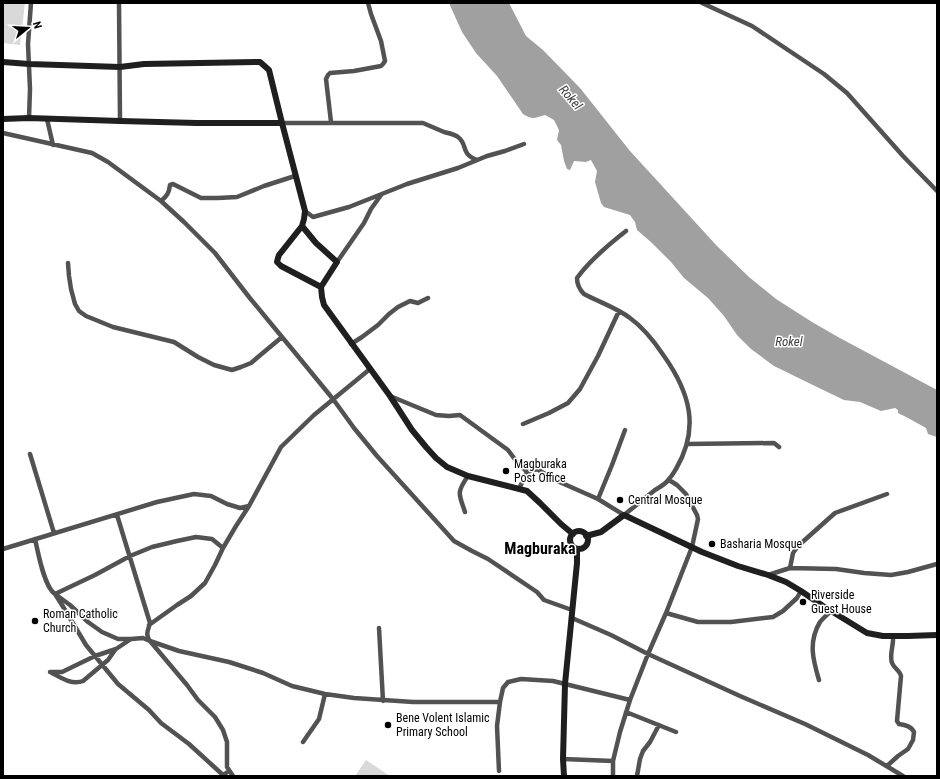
<svg xmlns="http://www.w3.org/2000/svg" width="940" height="779" font-family="'Roboto Condensed',sans-serif">
<style>
.green{fill:#d9d9d9}
.water{fill:#a0a0a0}
.lines{fill:none;stroke-linecap:round;stroke-linejoin:round}
.street{stroke:#525252;stroke-width:4.5}
.secondary{stroke:#1f1f1f;stroke-width:6}
.poi-dot{fill:#000;stroke:#fff;stroke-width:1.5}
.labels{text-anchor:middle;stroke-width:3;stroke-linejoin:round;paint-order:stroke}
.poi-label{font-size:12px;fill:#000;stroke:#fff;text-anchor:start}
.water-label{font-size:13px;font-style:italic;fill:#414141;stroke:#fff}
.district-label{font-size:16px;font-weight:bold;fill:#000;stroke:#fff}
</style>
<rect width="100%" height="100%" fill="#fff"/>
<!-- green -->
<path class="green" d="M3,3H25L20,45L3,43Z
M366,760L390,776H355Z"/>
<!-- water -->
<path class="water" d="M449,3H509L526,36L543,50L580,88L630,151L717,246L749,277L776,299L812,322L838,337L937,390V437L928,434L926,428L908,418L898,413V410L895,408L881,411L860,402L844,400L819,388L774,366L751,349L737,335L724,316L708,298L684,278L671,262L652,243L637,230L635,222L630,215L604,207L601,203L595,182L597,171L591,160L586,162L574,161L570,170L567,169L564,161L561,145L557,140L559,130L554,120L545,115C535,118 532,120 523,114L497,76L476,53L462,32Z"/>
<g class="lines">
<!-- street -->
<path class="street" d="M119,3L120,121
M702,3L752,26L824,74L847,93L903,156L937,191
M29,118L30,89L28,44L31,3
M47,119L53,145
M331,122L326,79L328,75L330,73L354,71L381,66L383,64L385,61L381,41L371,14L368,3
M282,123H423C430,126 437,129 444,132C448,133 454,134 458,137C468,144 460,154 477,160
M3,133L92,153L108,162L161,201L184,222L215,253L249,297L282,337L292,349L333,399L354,428L377,456L454,541L472,551L488,559L537,592L544,600L572,610
M161,201C167,196 169,193 170,185L173,184L201,198H218L237,197L264,186L295,176
M305,211L313,217L349,207L407,184L458,168L487,156L505,151L524,144
M337,262L364,223L371,209L381,195
M68,263L69,276L71,289L75,304L79,311L86,316L113,327L174,342L198,357L214,365L232,370L241,367L251,363L258,357L282,337
M351,344L362,337L378,325L389,314L398,307L410,301L418,303L428,298
M390,396L436,415L449,416L460,415L508,450L517,462L527,472L519,489
M523,424L549,413L568,403L580,389L598,356L619,311
M687,444L774,443L779,447
M30,454L54,533
M527,472L537,469L555,480L598,499L624,515C634,507 645,498 655,490C660,487 666,484 669,479C672,476 674,472 676,469C700,428 690,393 664,356C654,341 644,328 630,318C617,308 599,302 584,294C579,289 577,285 577,278C590,260 608,245 626,231
M598,499L612,465L625,430
M465,512C459,494 456,493 468,476
M117,515L150,623C148,631 145,634 150,641L187,685L198,700L215,717L223,730L227,742V767L233,776
M35,539C38,552 44,587 55,594L95,575L130,556L152,547L177,541L196,537L212,539L223,548
M3,549L157,502L194,494L211,496L227,504L240,508L249,506
M790,568L793,553L798,546L835,513L887,494
M768,575L790,568L836,569L864,573L891,575L908,572L937,564
M666,613L698,622H731L773,617L783,611L797,598L801,591
M572,618L611,635L648,654L740,696L805,724L868,755L903,776
M149,625L177,605L191,596L205,583L215,565L223,548L236,526L249,506L281,447L314,415L370,369
M379,628L383,701
M131,639H118L102,632L88,622L70,605L55,594L62,605L86,645L118,684L149,710L161,723L189,744L223,775L229,771
M50,672H62L95,656L116,649L131,639L143,638L150,641L179,651L229,662L263,673L292,686L325,694L354,698L413,702H500
M52,673C61,678 72,685 83,681L108,660L115,650
M819,680C813,660 808,642 820,622C823,618 827,615 831,611
M626,712L676,732
M303,742L319,719L325,694
M563,759L613,761
M887,766L898,756L908,749L913,740L914,732C911,726 905,725 899,724L897,721L901,676C900,671 894,668 892,663C889,655 894,645 893,636
M499,771L497,726L500,702L503,688L508,682L521,679L553,681L630,700
M613,776V761L620,732L630,700L648,654L666,613L692,547L698,519L697,515L686,494L677,485L669,480
M637,776L640,759L643,751L650,742L659,725"/>
<!-- secondary -->
<path class="secondary" d="M3,62L29,64L120,67L144,64L260,62L269,70L282,123
M3,119L29,118L120,121L197,123H282L305,211L304,219L302,226L279,255L278,258L277,262L281,266L321,287
M302,226L316,243L337,262L321,287L322,297L324,305L390,396L412,430L426,447L436,458L447,467L468,476L527,491L540,503L561,524L573,534
M570 540a9 9 0 1 1 18 0a9 9 0 1 1-18 0Z
M586,536L601,532L624,515L702,552L738,566L768,575L786,582L801,591L823,606L867,633L883,636H908L937,635
M564,776L563,759L565,684L577,563V549"/>
</g>
<!-- markers -->
<g class="poi-dot">
<circle cx="506" cy="471" r="4"/>
<circle cx="620" cy="500" r="4"/>
<circle cx="712" cy="544" r="4"/>
<circle cx="803" cy="602" r="4"/>
<circle cx="35" cy="621" r="4"/>
<circle cx="388" cy="725" r="4"/>
</g>
<g class="labels">
<!-- poi labels -->
<g class="poi-label">
<text x="514" y="468">Magburaka<tspan x="514" dy="14">Post Office</tspan></text>
<text x="628" y="504">Central Mosque</text>
<text x="720" y="548">Basharia Mosque</text>
<text x="811" y="599">Riverside<tspan x="811" dy="14">Guest House</tspan></text>
<text x="43" y="618">Roman Catholic<tspan x="43" dy="14">Church</tspan></text>
<text x="396" y="722">Bene Volent Islamic<tspan x="396" dy="14">Primary School</tspan></text>
</g>
<!-- water labels -->
<g class="water-label">
<text transform="translate(571 97) rotate(49)" y="5">Rokel</text>
<text x="789" y="346">Rokel</text>
</g>
<!-- district labels -->
<g class="district-label">
<text x="540" y="554">Magburaka</text>
</g>
</g>
<!-- border -->
<rect width="940" height="779" fill="none" stroke="#000000" stroke-width="8"/>
<!-- north arrow -->
<g transform="translate(28 28) rotate(72)" stroke="#ffffff" stroke-width="3" paint-order="stroke">
<path d="M0-3L7 15L0 10L-7 15Z" fill="#000000"/>
<text y="-6" font-size="11" font-weight="bold" text-anchor="middle" fill="#000000">N</text>
</g>
</svg>
